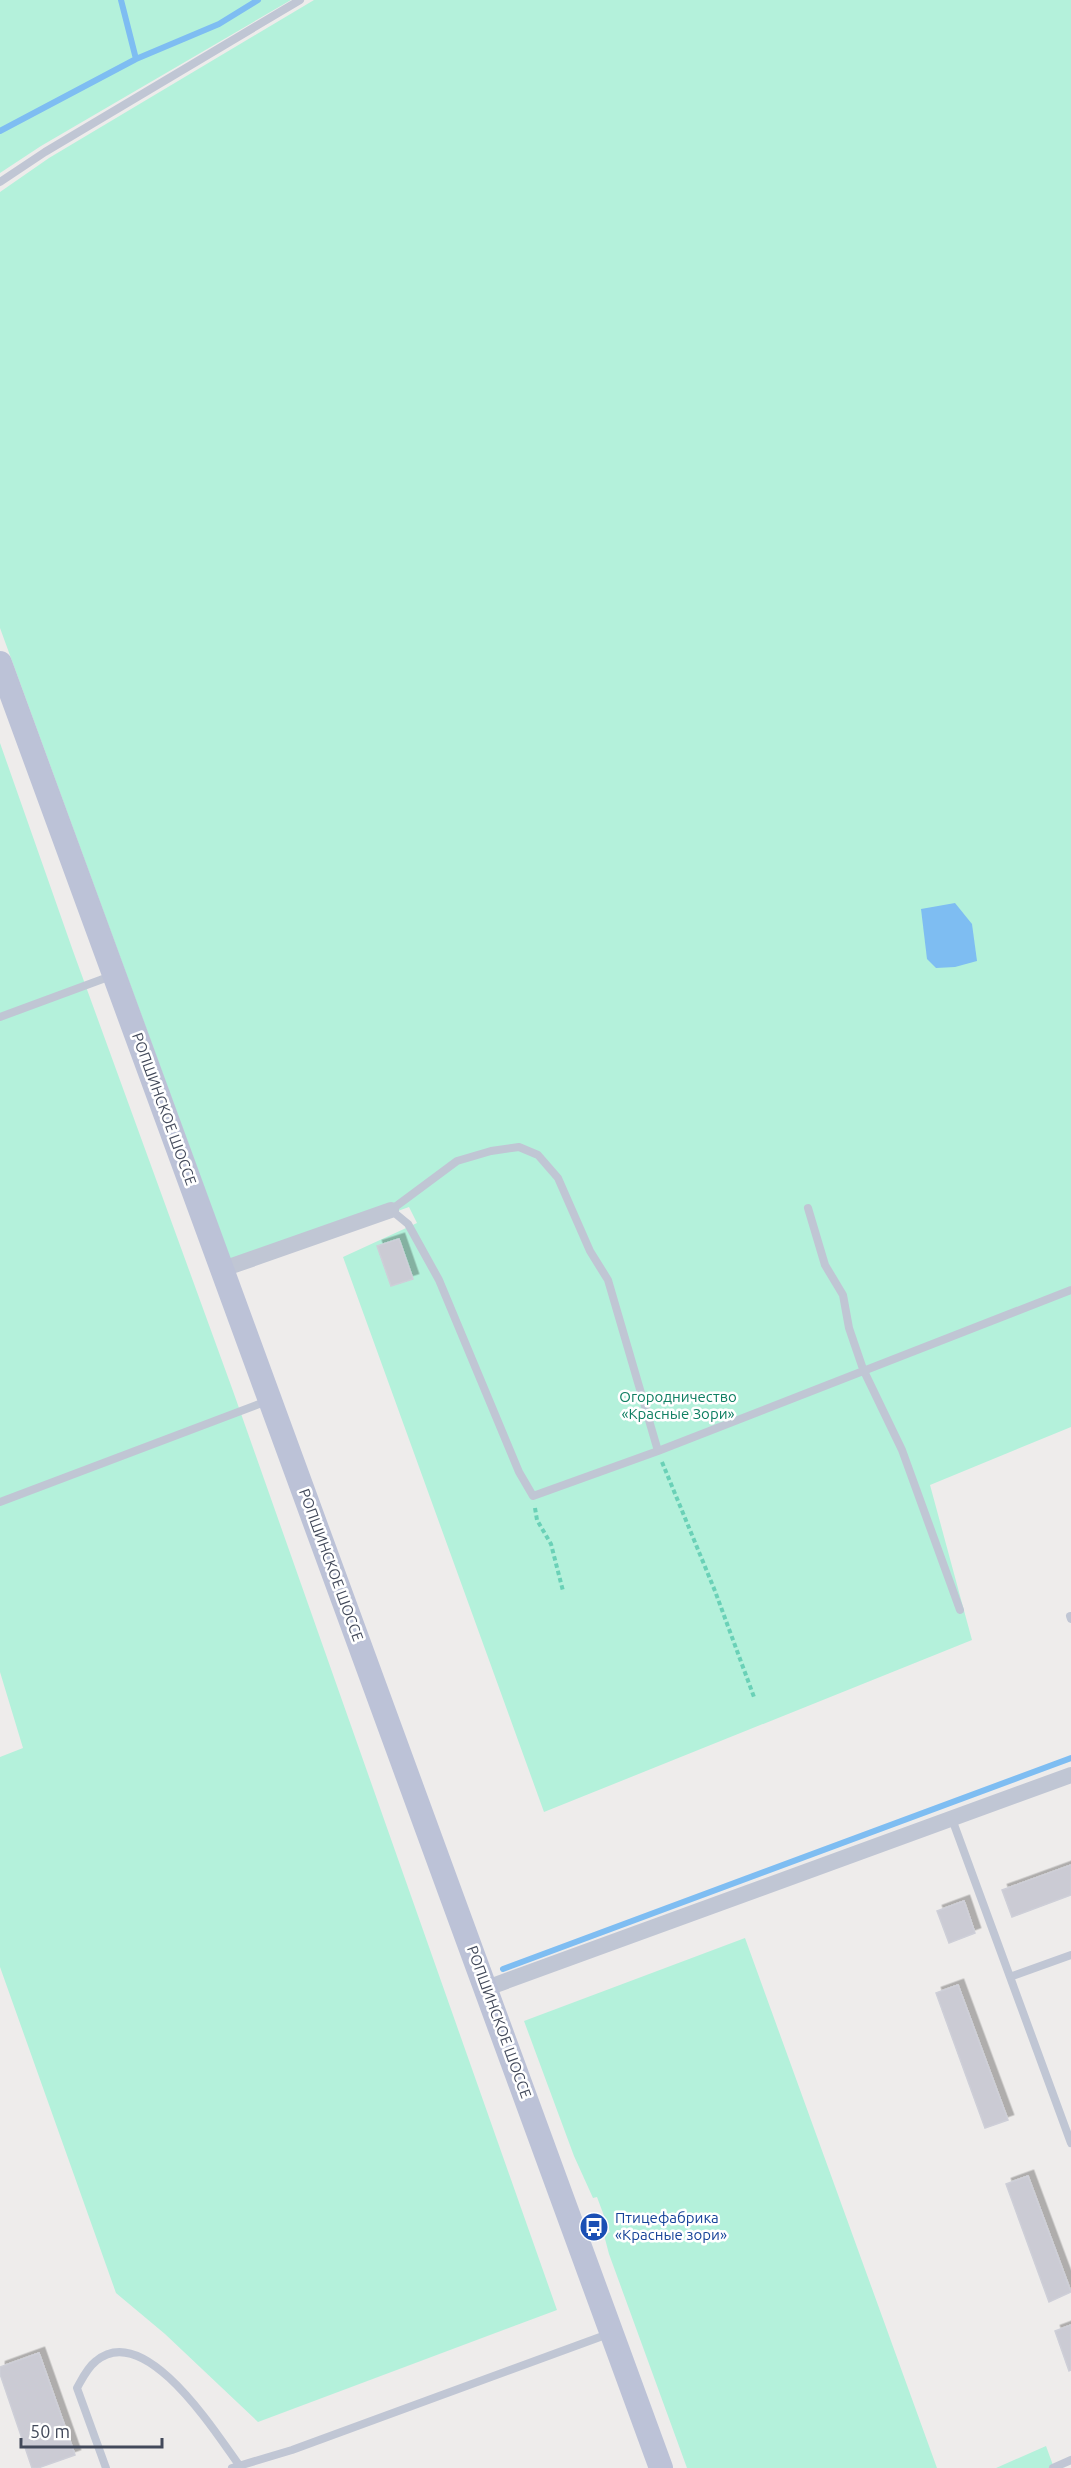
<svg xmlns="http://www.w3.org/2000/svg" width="1071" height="2468" font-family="Ubuntu,sans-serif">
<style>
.green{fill:#b4f1db}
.water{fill:#7ebdf2}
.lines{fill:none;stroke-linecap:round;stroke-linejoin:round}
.stream{stroke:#7ebdf2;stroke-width:6}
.building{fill:#cbcbd4;stroke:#cecfd8;stroke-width:1.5;filter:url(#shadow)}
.path{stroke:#6ad1b7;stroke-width:4;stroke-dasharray:4.5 3;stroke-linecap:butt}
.service{stroke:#c0c6d4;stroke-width:8}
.minor{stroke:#c0c6d4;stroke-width:16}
.secondary{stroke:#bcc2d7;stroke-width:24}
.labels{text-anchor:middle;stroke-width:5;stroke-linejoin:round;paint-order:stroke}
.street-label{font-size:15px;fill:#42495a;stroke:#fff}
.park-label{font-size:15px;fill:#0f7f62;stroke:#fff}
.transit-label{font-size:15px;fill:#164399;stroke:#fff;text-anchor:start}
</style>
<defs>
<filter id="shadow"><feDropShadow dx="5.5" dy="-5.5" stdDeviation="0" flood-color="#0004"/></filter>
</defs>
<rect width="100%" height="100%" fill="#eeeceb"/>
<!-- green -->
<path class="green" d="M0,0H291L41,146L0,173Z
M314,0H1071V1427L930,1485L972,1640L544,1812L343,1257L417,1223L409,1207L234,1269L0,628V192L49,158Z
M0,743L73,951L233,1391L557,2310L258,2422L165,2334L116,2293L0,1967V1757L23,1748L0,1672Z
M745,1938L937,2468H687L609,2254L604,2235L610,2232L597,2197L593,2198L574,2156L524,2021Z
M1046,2446L1054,2468H996Z"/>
<!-- water -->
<path class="water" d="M955,903L972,924L977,961L955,967L936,968L927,959L921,909Z"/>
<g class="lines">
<!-- stream -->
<path class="stream" d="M121,0L136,59
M0,131L136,59L219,24L258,0
M503,1969L1071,1758"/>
</g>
<!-- building -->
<path class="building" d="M399,1239L413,1279L391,1286L377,1246Z
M1071,1865V1895L1012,1917L1002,1890Z
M964,1901L975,1933L949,1943L937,1911Z
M958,1985L1008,2120L985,2128L936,1993Z
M1028,2176L1071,2292L1049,2302L1006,2184Z
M1071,2325V2370L1069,2371L1055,2331Z
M39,2353L75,2455L38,2468H32L0,2374V2367Z"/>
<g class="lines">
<!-- path -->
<path class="path" d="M662,1462L715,1591L754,1697
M535,1508L537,1520L551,1544L563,1591"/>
<!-- service -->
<path class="service" d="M0,182L45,152L300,0
M0,1017L111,976
M808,1208L825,1265L843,1295L849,1328L863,1369L902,1450L960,1610
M658,1451L608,1280L590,1251L558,1178L538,1155L519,1147L491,1151L457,1161L391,1210L408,1224L439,1280L519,1472L533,1496L658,1451L1071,1290
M0,1502L267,1401
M1070,1616L1071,1619
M952,1819L1071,2143
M1010,1977L1071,1955
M106,2468L77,2388C82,2379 87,2368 96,2361C145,2320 215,2432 239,2465
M232,2468L292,2450L611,2333
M1053,2468L1071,2460"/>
<!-- minor -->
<path class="minor" d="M223,1269L391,1210
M487,1988L1071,1775"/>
<!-- secondary -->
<path class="secondary" d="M0,663L661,2468"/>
</g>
<!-- icons -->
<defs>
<g id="bus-disc" transform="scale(1.5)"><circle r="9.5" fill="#1a4fb4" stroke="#fff"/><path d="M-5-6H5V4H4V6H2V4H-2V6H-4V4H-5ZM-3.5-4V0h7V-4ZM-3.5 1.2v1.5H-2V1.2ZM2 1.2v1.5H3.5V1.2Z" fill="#fff"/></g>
</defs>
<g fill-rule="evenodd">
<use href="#bus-disc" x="594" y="2227"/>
</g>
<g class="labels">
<!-- street labels -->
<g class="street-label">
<text transform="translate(164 1109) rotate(70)" y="5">РОПШИНСКОЕ ШОССЕ</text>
<text transform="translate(331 1565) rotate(70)" y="5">РОПШИНСКОЕ ШОССЕ</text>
<text transform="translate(499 2022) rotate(70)" y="5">РОПШИНСКОЕ ШОССЕ</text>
</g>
<!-- park labels -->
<g class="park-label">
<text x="678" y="1402">Огородничество<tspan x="678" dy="17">«Красные Зори»</tspan></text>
</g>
<!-- transit labels -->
<g class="transit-label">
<text x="615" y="2223">Птицефабрика<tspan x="615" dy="17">«Красные зори»</tspan></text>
</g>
</g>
<!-- scale -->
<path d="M21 2438v9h141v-9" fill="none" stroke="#42495a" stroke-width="3"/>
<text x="30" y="2438" font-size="18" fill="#42495a" stroke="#ffffff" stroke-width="4.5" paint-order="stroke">50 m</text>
</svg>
